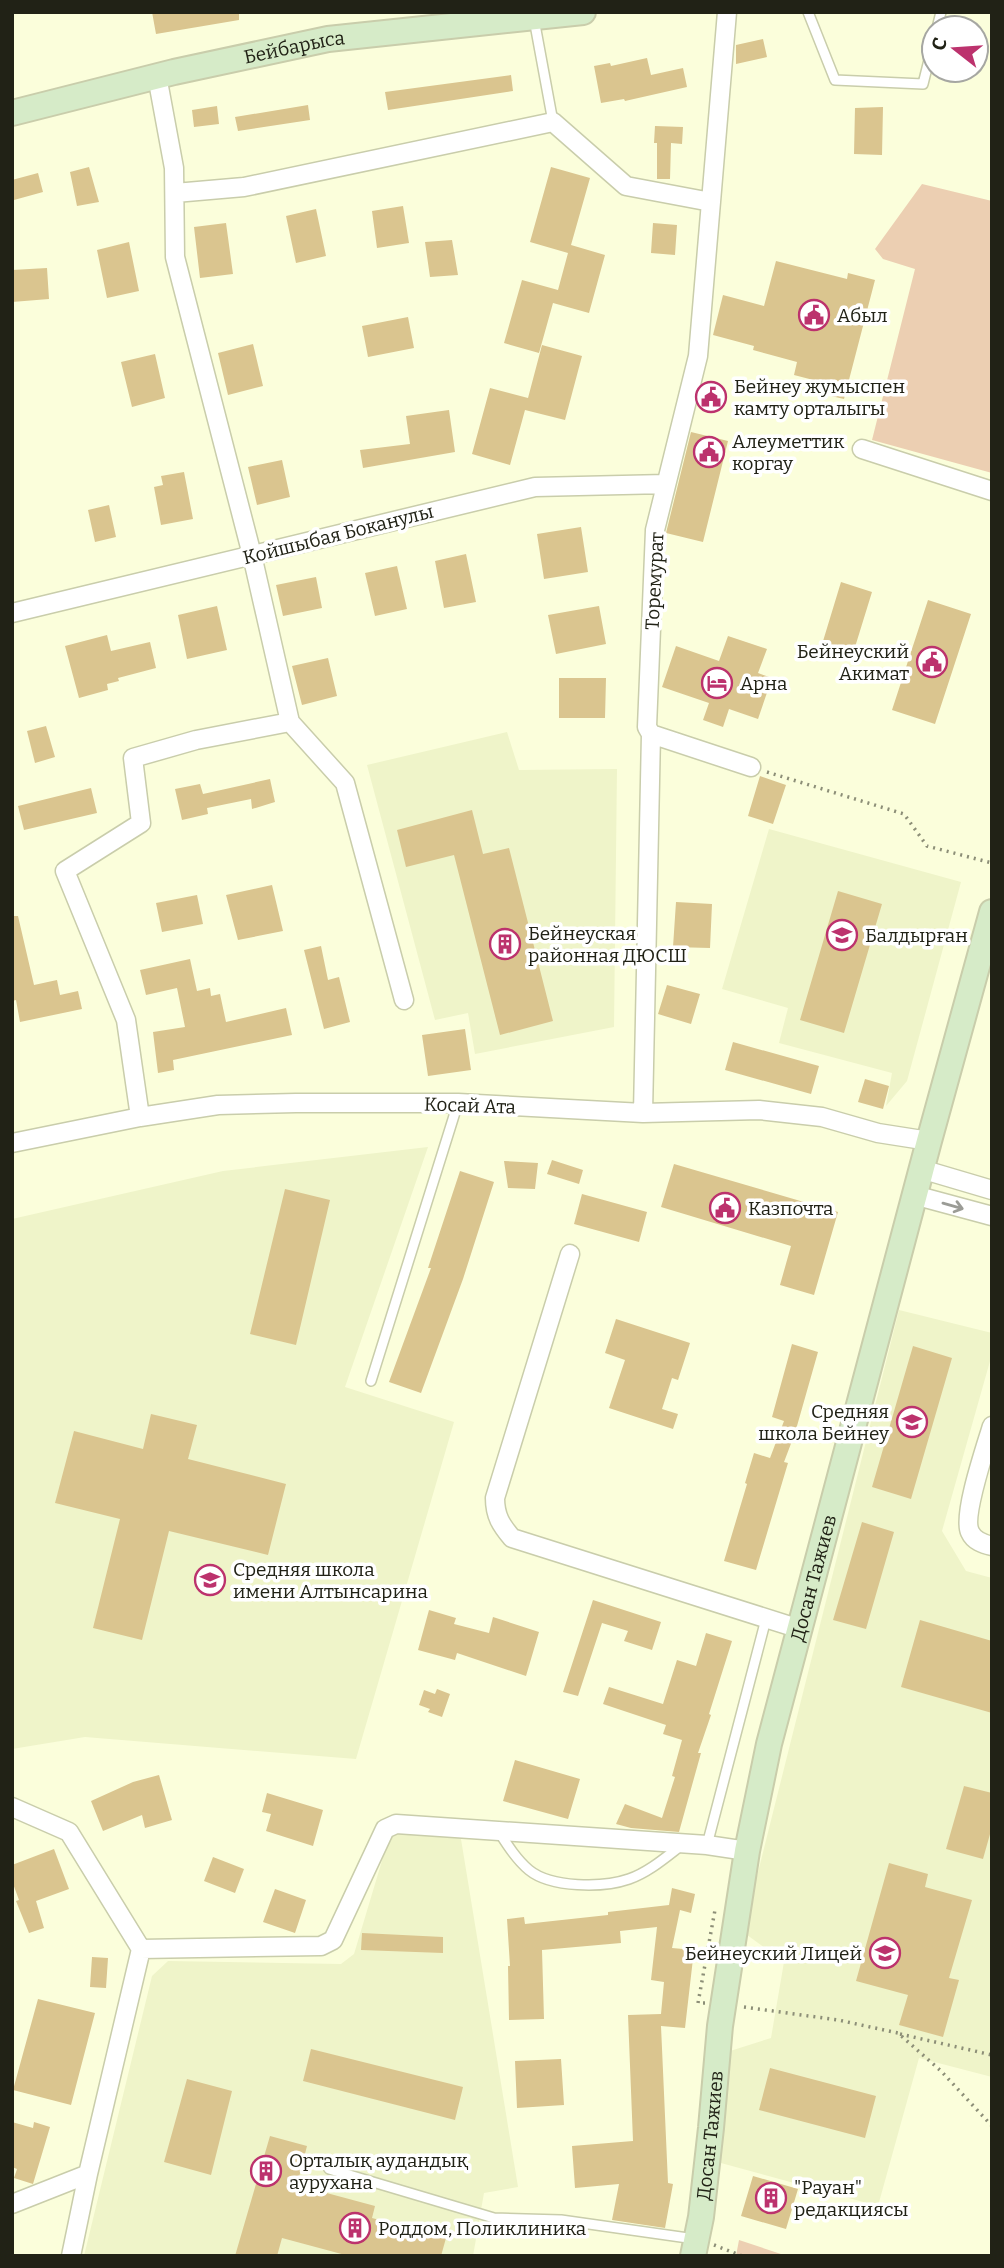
<svg xmlns="http://www.w3.org/2000/svg" width="1004" height="2268" font-family="Bitter,serif">
<style>
.built{fill:#eff4c9}
.green{fill:#eccfb2}
.building{fill:#dac58f}
.lines{fill:none;stroke-linecap:round;stroke-linejoin:round}
.lane-casing{stroke:#c9cdab;stroke-width:12}
.street-casing{stroke:#c9cdab;stroke-width:21}
.secondary-casing{stroke:#c9cdab;stroke-width:28}
.path{stroke:#8c8e77;stroke-width:3.5;stroke-dasharray:2 5;stroke-linecap:butt}
.lane{stroke:#fff;stroke-width:9}
.street{stroke:#fff;stroke-width:18}
.secondary{stroke:#d6ebc8;stroke-width:24}
.oneway{stroke:#9b9c96}
.labels{text-anchor:middle;stroke-width:7;stroke-linejoin:round;paint-order:stroke}
.street-label{font-size:19px;fill:#212216;stroke:#fff}
.poi-label{font-size:19px;fill:#212216;stroke:#fff;text-anchor:start}
</style>
<rect width="100%" height="100%" fill="#fbfedb"/>
<!-- built -->
<path class="built" d="M507,732L519,770L617,769L614,1027L475,1054L468,1013L435,1020L367,765Z
M769,829L961,882L907,1081L886,1106L892,1073L779,1043L788,1008L722,989Z
M428,1147L345,1387L454,1422L356,1759L85,1737L12,1749V1219L223,1171Z
M899,1310L992,1333V1354L942,1531L966,1571L992,1578V2077L919,2058L878,2206L699,2157L727,2052L771,2038L784,1962L743,1932Z
M460,1833L518,2187L484,2193L473,2256H84L152,1976L168,1961L341,1964L354,1954L390,1834Z"/>
<!-- green -->
<path class="green" d="M922,184L992,201V473L872,440L915,269L883,259L875,249Z
M739,2240L787,2256H736Z"/>
<!-- building -->
<path class="building" d="M152,12H239V20L156,34Z
M763,39L767,57L736,64V45Z
M647,58L651,75L683,68L687,87L625,101L624,99L601,103L594,66L610,63L611,66Z
M511,75L513,91L388,110L385,92Z
M308,105L310,120L238,131L235,117Z
M217,106L219,124L194,127L192,110Z
M883,107L882,155L854,154L855,108Z
M655,126L683,127L682,144L671,143L670,179H657V143H654Z
M89,167L99,202L77,206L70,172Z
M551,167L590,178L571,245L605,255L589,313L553,303L539,353L504,343L522,280L558,290L568,253L530,242Z
M38,173L43,192L14,200L12,180Z
M403,206L409,243L377,248L372,211Z
M316,209L326,256L296,263L286,216Z
M226,223L233,274L200,278L194,227Z
M653,223L677,225L675,255L651,253Z
M452,240L458,275L430,277L425,242Z
M129,242L139,291L107,298L97,250Z
M776,261L847,279L848,273L875,280L844,399L818,393L821,382L794,375L797,362L753,350L754,346L713,335L723,295L764,306Z
M47,268L49,299L12,302V270Z
M408,317L414,348L368,357L362,326Z
M253,344L263,386L228,395L218,353Z
M542,345L582,356L565,420L525,410L510,465L472,454L490,388L528,398Z
M155,354L165,398L132,407L121,362Z
M449,410L455,452L363,468L360,450L410,444L406,416Z
M691,432L728,441L703,542L666,533Z
M282,460L290,497L257,505L248,467Z
M184,472L193,519L161,525L154,487L163,485L161,476Z
M109,505L116,537L95,542L88,510Z
M581,527L588,572L544,579L537,534Z
M466,554L476,602L444,608L435,561Z
M397,566L407,609L375,616L365,573Z
M316,577L322,608L283,616L276,585Z
M841,582L872,592L851,660L820,651Z
M928,600L971,614L935,724L892,710Z
M217,606L227,650L187,659L178,615Z
M599,606L606,644L556,654L548,615Z
M107,635L111,651L150,642L156,668L118,678L119,681L107,684L108,690L79,698L65,646Z
M728,636L767,649L758,673L772,678L758,719L729,709L723,727L703,720L709,703L662,687L676,646L719,661Z
M328,658L337,696L302,705L292,666Z
M559,678H606L605,718H559Z
M46,726L55,757L35,763L27,731Z
M760,776L786,785L773,824L748,816Z
M270,779L275,802L252,809L251,799L207,808L208,814L182,820L175,789L200,784L203,794Z
M91,788L97,813L24,830L18,806Z
M472,810L483,854L509,848L553,1021L500,1035L454,855L406,867L397,830Z
M272,885L283,931L238,940L226,895Z
M838,891L882,904L844,1033L800,1020Z
M197,895L203,924L162,932L156,903Z
M676,902L712,904L710,948L673,947Z
M12,916H18L34,985L57,980L60,995L78,991L82,1009L20,1022L16,1000L12,1001Z
M321,946L328,980L339,977L350,1022L324,1029L304,950Z
M190,959L197,991L210,988L211,996L220,994L226,1022L286,1008L292,1035L173,1060L174,1070L158,1073L153,1032L185,1027L177,988L146,995L140,970Z
M667,985L700,994L691,1024L658,1014Z
M465,1029L471,1070L428,1076L422,1035Z
M733,1042L819,1066L811,1094L725,1070Z
M865,1079L889,1086L883,1109L858,1102Z
M552,1160L583,1170L579,1184L547,1174Z
M504,1161L538,1163L535,1189L508,1188Z
M674,1164L838,1212L814,1295L780,1285L791,1246L661,1207Z
M460,1171L494,1182L463,1279L421,1393L389,1382L431,1268H428Z
M285,1189L330,1200L296,1345L250,1334Z
M582,1194L647,1212L639,1242L574,1224Z
M616,1319L690,1343L678,1380L672,1378L662,1409L678,1414L673,1429L609,1408L625,1360L605,1353Z
M792,1344L818,1352L795,1433L784,1462L788,1463L756,1570L724,1561L747,1484L745,1483L754,1453L770,1458L784,1421L772,1417Z
M913,1346L952,1358L911,1499L872,1487Z
M151,1414L197,1425L188,1459L286,1484L268,1555L169,1531L142,1640L93,1628L120,1519L55,1503L74,1431L143,1449Z
M862,1522L894,1532L866,1629L833,1620Z
M593,1600L661,1622L652,1650L624,1641L628,1631L602,1623L578,1696L563,1692Z
M429,1610L456,1618L454,1624L489,1633L493,1617L539,1632L526,1676L457,1653L455,1660L418,1650Z
M920,1620L992,1641V1713L901,1687Z
M706,1633L732,1641L709,1714L711,1715L698,1753H701L679,1832L631,1828L616,1824L625,1804L662,1818L675,1777L672,1776L682,1740L663,1734L666,1725L603,1704L609,1687L663,1704L677,1660L696,1666Z
M437,1689L450,1694L442,1717L428,1712L430,1709L419,1705L424,1690L435,1694Z
M515,1760L580,1779L568,1819L503,1801Z
M159,1775L172,1820L145,1828L142,1815L103,1831L91,1801L133,1782Z
M964,1786L992,1793V1827L983,1859L946,1849Z
M267,1793L323,1810L313,1846L266,1831L271,1814L262,1812Z
M54,1849L69,1889L36,1901L44,1928L29,1933L16,1901L19,1900L12,1881V1865Z
M213,1857L244,1869L235,1893L204,1881Z
M889,1863L928,1874L925,1887L972,1900L949,1978L959,1980L943,2037L899,2025L908,1995L856,1981Z
M672,1888L695,1894L691,1913L680,1910L672,1948L694,1950L685,2028L661,2026L668,2183L673,2184L665,2228L612,2220L619,2184L575,2188L572,2146L633,2141L628,2015L661,2014L664,1982L651,1980L657,1927L620,1931L621,1943L542,1950L544,2019L509,2020L508,1966H510L507,1919L524,1917L525,1924L608,1915V1912L669,1905Z
M275,1889L306,1900L295,1933L263,1922Z
M362,1933L443,1937V1953L361,1950Z
M92,1957L108,1958L106,1988L90,1987Z
M38,1999L95,2013L71,2105L13,2090Z
M311,2049L463,2087L455,2120L303,2081Z
M561,2059L564,2105L517,2108L515,2061Z
M770,2068L876,2096L865,2138L759,2110Z
M187,2079L232,2091L211,2175L164,2162Z
M12,2122L33,2128L34,2122L50,2127L33,2184L14,2178L17,2169L12,2167Z
M270,2136L307,2146L297,2185L375,2206L372,2218L446,2238L441,2256H349L282,2238L277,2256H235Z
M753,2176L798,2189L786,2229L741,2216Z"/>
<g class="lines">
<!-- lane casing -->
<g class="lane-casing">
<path id="lane" d="M808,12L835,80L923,84L934,40
M534,19L553,122
M937,28L941,12
M371,1381L458,1103
M499,1832C508,1846 517,1860 529,1870C551,1888 603,1888 629,1879C649,1872 666,1857 683,1844
M707,1845L766,1619
M329,2169L494,2218L561,2220L695,2239"/>
</g>
<!-- street casing -->
<g class="street-casing">
<path id="street" d="M157,76L174,168L175,257L252,555L290,722
M175,193L244,187L553,122L626,186L711,202
M862,449L992,491
M12,613L535,487L666,484
M651,734L751,767
M643,1113L651,734L647,727L655,530L698,356L727,12
M140,1117L126,1020L65,871L141,823L133,758L196,740L290,722L345,783L404,1000
M12,1143L140,1117L218,1105L296,1103H458L643,1113L759,1110L822,1117L878,1133L929,1141
M921,1169L992,1190
M914,1195L992,1216
M570,1254L495,1498C495,1516 501,1525 512,1538L800,1629
M992,1426C986,1446 962,1516 970,1532C974,1541 983,1544 992,1546
M12,1807L69,1832L141,1949
M141,1949L321,1946L333,1940L385,1829L396,1824L707,1845L747,1851
M12,2204L88,2174
M71,2256L88,2174L141,1949"/>
</g>
<!-- secondary casing -->
<g class="secondary-casing">
<g id="secondary">
<path id="s1" d="M12,113L174,72L328,39L583,12"/>
<path id="s2" d="M693,2256L701,2217L711,2128L720,2026L747,1851L769,1744L929,1141L992,912"/>
</g>
</g>
<!-- path -->
<path class="path" d="M767,772L904,814L927,846L992,863
M705,2003H698L715,1910
M744,2007L838,2020L898,2033L941,2071L992,2126
M900,2034L992,2055
M714,2245L742,2256"/>
<!-- lane -->
<use href="#lane" class="lane"/>
<!-- street -->
<use href="#street" class="street"/>
<!-- secondary -->
<use href="#secondary" class="secondary"/>
</g>
<!-- one-way arrows -->
<defs><path id="oneway-shaft" d="M-6 0H5M1.5-3L5.5 0L1.5 3" fill="none" stroke-width="1.6" stroke-linecap="round" stroke-linejoin="round" transform="scale(1.75)"/></defs>
<use class="oneway" href="#oneway-shaft" transform="translate(953 1206) rotate(16)"/>
<!-- icons -->
<defs>
<g id="civic-ring" transform="scale(1.575)"><circle r="9.5" fill="#fff" stroke="#bc326d" stroke-width="1.5"/><path d="M-.6-6.5H3V-4.5H.6V-3L4-1V1h2V6H-6V1h2V-1L-.6-3ZM-1.2 2.5V6h2.4V2.5Z" fill="#bc326d"/></g>
<g id="hotel-ring" transform="scale(1.575)"><circle r="9.5" fill="#fff" stroke="#bc326d" stroke-width="1.5"/><path d="M-6-4.5h1.5V1H6V5H4.5V3h-9V5H-6ZM-4 0a1.8 1.8 0 1 1 3.6 0ZM.5 0V-2.5h3Q6-2.5 6 0Z" fill="#bc326d"/></g>
<g id="school-ring" transform="scale(1.575)"><circle r="9.5" fill="#fff" stroke="#bc326d" stroke-width="1.5"/><path d="M0-5L7-2L0 1L-7-2ZM-4 1L0 2.5L4 1V4Q0 6-4 4Z" fill="#bc326d"/></g>
<g id="building-ring" transform="scale(1.575)"><circle r="9.5" fill="#fff" stroke="#bc326d" stroke-width="1.5"/><path d="M-4-6H4V6H1V3H-1V6H-4ZM-2.5-4.3h1.7v1.8h-1.7ZM.8-4.3h1.7v1.8H.8ZM-2.5-1h1.7V.8h-1.7ZM.8-1h1.7V.8H.8Z" fill="#bc326d"/></g>
</defs>
<g fill-rule="evenodd">
<use href="#civic-ring" x="814" y="315"/>
<use href="#civic-ring" x="711" y="397"/>
<use href="#civic-ring" x="709" y="452"/>
<use href="#civic-ring" x="932" y="662"/>
<use href="#hotel-ring" x="717" y="683"/>
<use href="#school-ring" x="842" y="935"/>
<use href="#building-ring" x="505" y="944"/>
<use href="#civic-ring" x="725" y="1208"/>
<use href="#school-ring" x="912" y="1422"/>
<use href="#school-ring" x="210" y="1580"/>
<use href="#school-ring" x="885" y="1953"/>
<use href="#building-ring" x="266" y="2171"/>
<use href="#building-ring" x="771" y="2198"/>
<use href="#building-ring" x="355" y="2228"/>
</g>
<g class="labels">
<!-- street labels -->
<g class="street-label">
<text dy="7" stroke="none"><textPath href="#s1" startOffset="290">Бейбарыса</textPath></text>
<text transform="translate(338 534) rotate(-14)" y="7">Койшыбая Боканулы</text>
<text transform="translate(654 581) rotate(-87)" y="7">Торемурат</text>
<text transform="translate(470 1105) rotate(2)" y="7">Косай Ата</text>
<text dy="7" stroke="none"><textPath href="#s2" startOffset="690">Досан Тажиев</textPath></text>
<text dy="7" stroke="none"><textPath href="#s2" startOffset="122">Досан Тажиев</textPath></text>
</g>
<!-- poi labels -->
<g class="poi-label">
<text x="837" y="322">Абыл</text>
<text x="734" y="393">Бейнеу жумыспен<tspan x="734" dy="22">камту орталыгы</tspan></text>
<text x="732" y="448">Алеуметтик<tspan x="732" dy="22">коргау</tspan></text>
<text x="909" y="658" text-anchor="end">Бейнеуский<tspan x="909" dy="22">Акимат</tspan></text>
<text x="740" y="690">Арна</text>
<text x="528" y="940">Бейнеуская<tspan x="528" dy="22">районная ДЮСШ</tspan></text>
<text x="865" y="942">Балдырған</text>
<text x="748" y="1215">Казпочта</text>
<text x="889" y="1418" text-anchor="end">Средняя<tspan x="889" dy="22">школа Бейнеу</tspan></text>
<text x="233" y="1576">Средняя школа<tspan x="233" dy="22">имени Алтынсарина</tspan></text>
<text x="862" y="1960" text-anchor="end">Бейнеуский Лицей</text>
<text x="289" y="2167">Орталық аудандық<tspan x="289" dy="22">аурухана</tspan></text>
<text x="794" y="2194">"Рауан"<tspan x="794" dy="22">редакциясы</tspan></text>
<text x="378" y="2235">Роддом, Поликлиника</text>
</g>
</g>
<!-- border -->
<rect width="1004" height="2268" fill="none" stroke="#212216" stroke-width="28"/>
<!-- north arrow -->
<g transform="translate(955 49) rotate(287)"><circle r="33" fill="#ffffff" stroke="#a6a7a2" stroke-width="2"/>
<path d="M0-5L12 26L0 18L-12 26Z" fill="#bc326d"/>
<text y="-10" font-size="19" font-weight="bold" text-anchor="middle" fill="#212216">С</text>
</g>
</svg>
